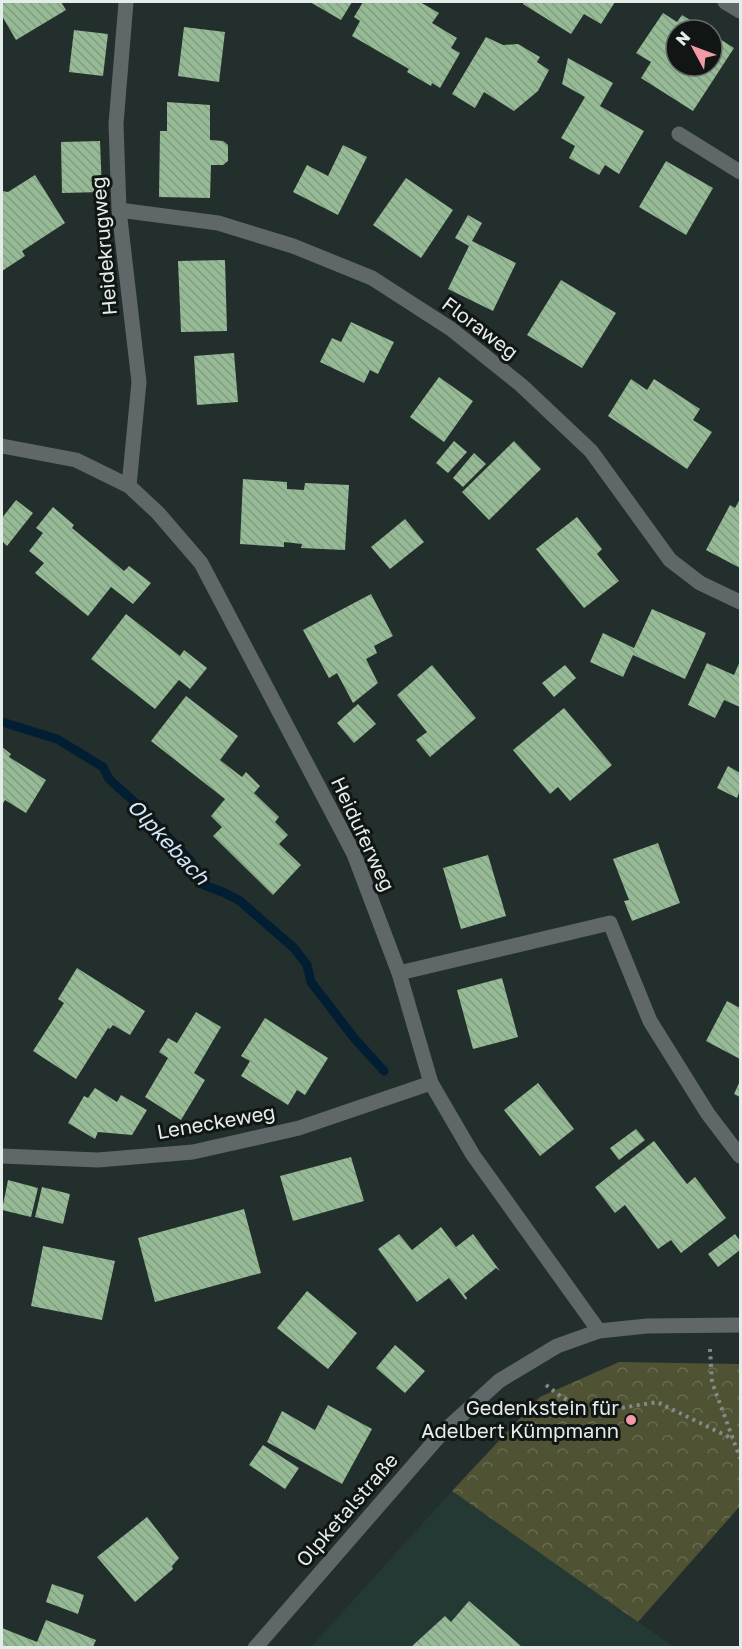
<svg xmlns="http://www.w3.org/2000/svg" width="742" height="1649" font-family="'Golos Text',sans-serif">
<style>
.built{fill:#243934}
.park{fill:url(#park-crowns)}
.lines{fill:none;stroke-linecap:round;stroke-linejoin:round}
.stream{stroke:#021e33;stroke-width:9}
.building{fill:url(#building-back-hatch)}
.path{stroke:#818b88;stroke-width:4;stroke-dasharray:3 4.5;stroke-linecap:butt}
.service{stroke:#606768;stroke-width:15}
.minor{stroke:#606768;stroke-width:15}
.tertiary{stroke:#606768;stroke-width:15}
.poi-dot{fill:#f49aa6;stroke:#111615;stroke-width:2}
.labels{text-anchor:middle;stroke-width:6;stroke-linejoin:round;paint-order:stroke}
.street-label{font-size:20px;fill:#e5edeb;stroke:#111615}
.poi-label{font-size:20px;fill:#e5edeb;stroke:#111615;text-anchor:end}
.water-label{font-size:21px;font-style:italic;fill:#d0e8fd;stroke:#111615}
</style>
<defs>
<pattern id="park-crowns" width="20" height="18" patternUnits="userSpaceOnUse" patternTransform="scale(1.5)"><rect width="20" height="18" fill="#505234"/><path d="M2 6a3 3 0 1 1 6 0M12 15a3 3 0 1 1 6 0" fill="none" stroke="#696b52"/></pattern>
<pattern id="building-back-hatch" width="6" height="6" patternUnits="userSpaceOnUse" patternTransform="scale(1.5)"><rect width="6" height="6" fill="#95ba95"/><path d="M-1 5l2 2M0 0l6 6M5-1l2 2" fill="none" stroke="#819d81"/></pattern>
</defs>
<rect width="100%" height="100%" fill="#232f2c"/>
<!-- built -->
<path class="built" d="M452,1491L674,1647L310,1648Z"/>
<!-- park -->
<path class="park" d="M619,1362L740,1364V1506L638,1622L452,1491L540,1397Z"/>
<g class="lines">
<!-- stream -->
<path class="stream" d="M2,722L57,739L103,767L109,779L140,807L191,861L196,876L204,885L225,893L240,901L294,948L307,965L311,982L354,1038L384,1071"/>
</g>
<!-- building -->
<path class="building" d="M2,2H61L66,10L16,40L2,16Z
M310,2H352L341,20Z
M363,2H420L439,13L432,23L457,38L451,48L460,53L440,88L432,83L431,86L407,72L409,69L352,36L360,21L354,17Z
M524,2H615L601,24L584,14L571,34L523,4Z
M663,13L677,22L682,15L706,30H676V66H712V34L734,48L693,111L641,78L651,62L636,53Z
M184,27L225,32L219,82L178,76Z
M74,30L108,34L103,76L69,72Z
M486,37L503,45L518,44L540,57L537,62L549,70L538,91L514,111L484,92L475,108L452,94Z
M568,58L613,83L600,106L644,131L619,174L605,165L599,175L569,158L575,146L561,138L585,97L562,84Z
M167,102L210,105V140L223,141L228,145V161L223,165H211L210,198L159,197L160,131H167Z
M100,141L102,192L62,193L61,142Z
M343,145L367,157L338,215L293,192L307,165L328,176Z
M666,161L713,188L686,235L639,207Z
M35,175L65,223L22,251L25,256L2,271V191L8,192Z
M406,178L453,210L421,258L373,225Z
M468,215L482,223L472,241L516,263L493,311L448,289L469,246L455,238Z
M225,260L227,331L181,332L178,261Z
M561,280L616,313L582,368L527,335Z
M351,322L394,342L378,374L370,370L364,383L320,362L332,338L341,342Z
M234,353L238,402L197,405L194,356Z
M439,377L473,401L444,442L410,417Z
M631,379L647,390L654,379L700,409L693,420L712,432L687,469L608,416Z
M454,441L467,452L448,473L436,463Z
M514,441L541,469L489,520L462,492Z
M474,453L486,464L463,487L453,478Z
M243,479L287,482V489L304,490L305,483L349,485L345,550L301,548L302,544L284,542V547L240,544Z
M740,499V568L706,550L730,505L735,508Z
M16,500L33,513L7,546L2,541V518Z
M53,507L74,525L72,528L124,571L129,566L151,583L133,604L111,587L88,616L35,573L44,563L29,551L43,533L36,528Z
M577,517L602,549L597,554L619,581L584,608L536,549Z
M405,519L424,542L390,569L371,547Z
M371,594L393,636L374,646L377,653L366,659L378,683L353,703L337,673L329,678L303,630Z
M652,609L706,633L685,679L633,655L623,677L590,662L603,633L634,648Z
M126,614L180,656L184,650L207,668L190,689L179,680L155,709L91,659Z
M740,661V707L724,700L715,718L688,705L707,663L734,675Z
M432,665L476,718L430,757L416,740L427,732L397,695Z
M565,665L576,678L554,697L542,683Z
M186,696L238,736L220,760L242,777L246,772L260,786L254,793L279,817L275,822L288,835L279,844L301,865L273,895L213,836L222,827L211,816L225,799L151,741Z
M358,704L376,724L354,743L337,723Z
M564,708L612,765L570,801L558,787L550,794L513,750Z
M2,747L11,754L9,757L46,780L26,813L5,800L2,805Z
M728,766L740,773V790L737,798L717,788Z
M658,843L680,903L632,921L624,901L629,900L613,859Z
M488,855L506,916L461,929L443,868Z
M77,968L145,1011L130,1035L113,1025L110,1029L108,1028L76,1079L33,1051L64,1003L58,999Z
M502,978L518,1037L473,1049L457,990Z
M727,1001L740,1008V1059L706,1041Z
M196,1012L221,1027L194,1073L205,1080L181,1120L145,1097L168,1058L159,1052L168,1038L177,1043Z
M265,1018L328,1058L305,1095L297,1090L288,1105L241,1076L250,1061L241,1056Z
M740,1081V1097L734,1094Z
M538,1083L574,1129L540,1156L504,1110Z
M95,1088L117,1102L121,1095L147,1110L132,1135L98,1132L95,1139L68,1123L84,1096L88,1098Z
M636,1129L645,1140L619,1160L610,1148Z
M654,1141L687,1184L695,1177L726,1218L681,1253L671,1240L658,1249L625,1205L615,1213L595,1187Z
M351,1157L364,1201L293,1221L280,1176Z
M8,1180L38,1188L31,1217L2,1210Z
M42,1187L70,1194L63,1224L35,1217Z
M244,1209L261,1273L155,1302L138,1238Z
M441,1227L456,1247L473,1234L500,1271L496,1268L464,1294L467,1298L466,1300L449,1278L417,1302L378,1249L399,1234L412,1250Z
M735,1234L740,1241V1250L718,1267L708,1254Z
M43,1246L115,1261L102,1320L31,1306Z
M307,1291L357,1333L328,1369L277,1328Z
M395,1345L425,1371L405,1393L376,1368Z
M328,1405L372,1429L342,1484L267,1442L282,1411L315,1430Z
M263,1445L299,1468L285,1489L249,1465Z
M147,1517L179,1558L172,1566L173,1569L135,1602L97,1557Z
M52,1584L84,1595L78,1614L46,1602Z
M469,1601L522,1647H411L445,1616L451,1622Z
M46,1620L96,1640L93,1647H2V1628L37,1642Z"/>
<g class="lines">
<!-- path -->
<path class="path" d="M710,1349L712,1382L740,1458
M546,1385L563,1398L586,1408L615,1409L657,1402L733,1439"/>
<!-- service -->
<path class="service" d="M399,973L610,923L650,1021L708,1114L740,1156"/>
<!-- minor -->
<path class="minor" d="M126,2L116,124L119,210L139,382L129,486
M725,2L740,11
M679,134L740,172
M119,210L218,223L293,246L372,278L451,329L521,385L591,451L670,560L700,583L740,602
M2,446L76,460L129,486L158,513L201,563L354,854L399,973L431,1083L473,1155L599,1331
M2,1156L98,1160L193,1152L299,1128L431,1083"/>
<!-- tertiary -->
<path class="tertiary" d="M255,1648L440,1435L499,1381L557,1346L599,1331L647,1326L740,1325"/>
</g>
<!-- markers -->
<circle class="poi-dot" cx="631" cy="1420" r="6"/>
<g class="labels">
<!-- street labels -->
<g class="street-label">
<text transform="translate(104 246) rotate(-95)" y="7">Heidekrugweg</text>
<text transform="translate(480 328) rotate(37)" y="7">Floraweg</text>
<text transform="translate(363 834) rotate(65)" y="7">Heiduferweg</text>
<text transform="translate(216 1122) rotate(-10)" y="7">Leneckeweg</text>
<text transform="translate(347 1510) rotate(-49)" y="7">Olpketalstraße</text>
</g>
<!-- poi labels -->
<g class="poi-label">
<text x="619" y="1415">Gedenkstein für<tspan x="619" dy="23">Adelbert Kümpmann</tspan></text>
</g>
<!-- water labels -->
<g class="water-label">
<text transform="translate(168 842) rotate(47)" y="7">Olpkebach</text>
</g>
</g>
<!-- border -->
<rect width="742" height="1649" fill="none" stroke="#e5edeb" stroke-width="6"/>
<!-- north arrow -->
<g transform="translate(694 48) rotate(311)"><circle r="28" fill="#111615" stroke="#666c6b" stroke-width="1.5"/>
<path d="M0-4.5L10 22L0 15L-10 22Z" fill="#f49aa6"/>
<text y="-9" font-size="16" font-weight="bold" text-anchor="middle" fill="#e5edeb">N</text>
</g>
</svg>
